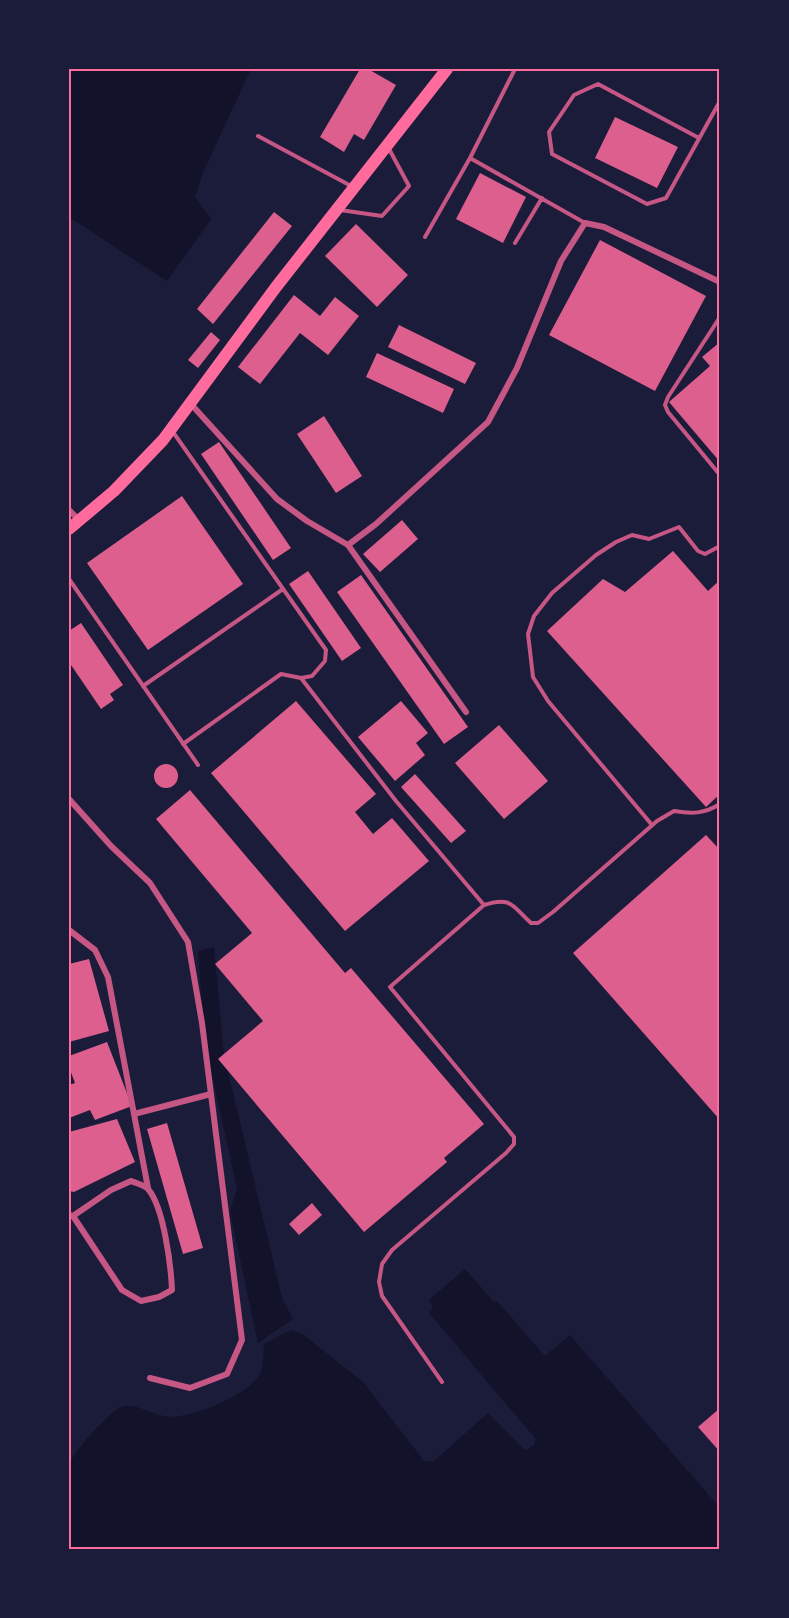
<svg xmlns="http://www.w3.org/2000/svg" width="789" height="1618" font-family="Barlow,sans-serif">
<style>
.water{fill:#12122b}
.building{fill:#dd5f8e}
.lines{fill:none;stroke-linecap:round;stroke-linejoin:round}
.service{stroke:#c65784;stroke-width:4}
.minor{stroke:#c65784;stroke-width:6}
.primary{stroke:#ff6b9d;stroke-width:12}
.neatline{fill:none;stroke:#ff6b9d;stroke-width:2}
</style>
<rect width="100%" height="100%" fill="#1b1b3a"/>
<!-- water -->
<path class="water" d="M69,69H251L204,170L195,197L211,219L167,281L69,217Z
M214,947L224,1055L282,1298L293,1319L258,1343L230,1211L237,1188L205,1044L198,951Z
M465,1269L494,1302L497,1301L545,1356L570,1335L720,1508V1549H69C69,1529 69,1509 69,1489C69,1482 68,1473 69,1466C71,1454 112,1408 124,1406C137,1404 151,1414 164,1416C188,1421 245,1396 259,1376C264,1368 263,1354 264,1344L291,1330L301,1333L363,1382L424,1461H434L488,1413L525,1450L534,1445L536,1439L429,1313L433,1307L429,1300Z"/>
<!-- building -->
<path class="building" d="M360,69H368L396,85L364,140L354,134L344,152L320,137Z
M615,117L678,147L657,188L595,158Z
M480,173L526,197L503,243L456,219Z
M274,212L292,226L213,324L197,309Z
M356,224L408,275L377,307L325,256Z
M600,240L706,296L655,391L549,335Z
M294,295L320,316L335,297L359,316L328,355L300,333L260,384L238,367Z
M399,325L476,363L465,384L388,347Z
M211,332L220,340L198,368L188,360Z
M720,342V462L669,402L710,366L702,357Z
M377,353L454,389L443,413L366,377Z
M324,416L362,476L336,493L297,434Z
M219,442L291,548L273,560L201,454Z
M182,496L243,584L148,650L87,563Z
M402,520L418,539L380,572L363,554Z
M673,551L708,591L720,580V794L706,807L547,631L603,579L625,592Z
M308,571L361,648L342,661L289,584Z
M361,575L468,727L444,744L337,592Z
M81,623L123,685L110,694L114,700L101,709L69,662V631Z
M296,701L376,794L355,812L373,834L392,818L429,861L345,931L211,773Z
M401,701L428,733L416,743L425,755L395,781L358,737Z
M499,725L548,781L504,819L455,763Z
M154 776a12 12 0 1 1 24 0a12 12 0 1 1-24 0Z
M415,774L466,831L451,843L401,787Z
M190,790L345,973L351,968L484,1124L444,1158L447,1162L364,1232L218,1059L263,1021L215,964L252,933L156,819Z
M706,835L720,850V1120L573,953Z
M89,959L109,1031L69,1042V964Z
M107,1042L132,1106L95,1120L90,1110L69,1118V1085L75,1083L69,1067V1056Z
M117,1119L135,1162L74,1192L69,1191V1132Z
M167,1123L203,1248L183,1254L147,1129Z
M312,1203L322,1215L299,1235L289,1224Z
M720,1408V1452L698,1427Z"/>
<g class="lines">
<!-- service -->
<path class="service" d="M258,136L353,187
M699,138L598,84L574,95L549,132L552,154L647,204L666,198L720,101
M470,158L585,223
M340,210L382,216L409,186L388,147
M425,237L470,158L515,69
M515,243L542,198
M720,317L668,397L665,405L668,412L720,475
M173,432L326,650L325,661L312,676L301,678L281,674L183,744
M69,579L198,765
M301,678L396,801L484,905L390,987L514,1137V1144L506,1153L392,1250L382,1264L379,1282L382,1296L442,1382
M143,686L283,589
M652,825L548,701L533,677L528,634L534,616L552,593L596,555L616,542L632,535L649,539L679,527L698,551L705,554L720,546
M484,905C512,896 512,906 531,923H538L553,912L657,821L674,811C692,814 704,814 720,804"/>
<!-- minor -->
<path class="minor" d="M190,403L277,499L307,521L348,545L376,524L488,422L517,368L561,261L585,223L604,227L720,282
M69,510L79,520
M348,545L466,712
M69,799L111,846L150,883L188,942L202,1023L242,1340L227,1374L190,1388L150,1378
M69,930L95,950L108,977L148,1188
M134,1114L211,1094
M69,1215L73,1216L122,1290L141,1301L159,1297L172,1290C171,1267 164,1207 148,1189C145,1185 136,1183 131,1181L111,1190L73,1216"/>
<!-- primary -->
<path class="primary" d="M69,529L114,491L163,440L276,287L447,69"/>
</g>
<!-- border -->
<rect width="789" height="1618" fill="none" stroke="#1b1b3a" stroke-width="141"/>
<rect x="70" y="70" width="648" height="1478" class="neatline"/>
</svg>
